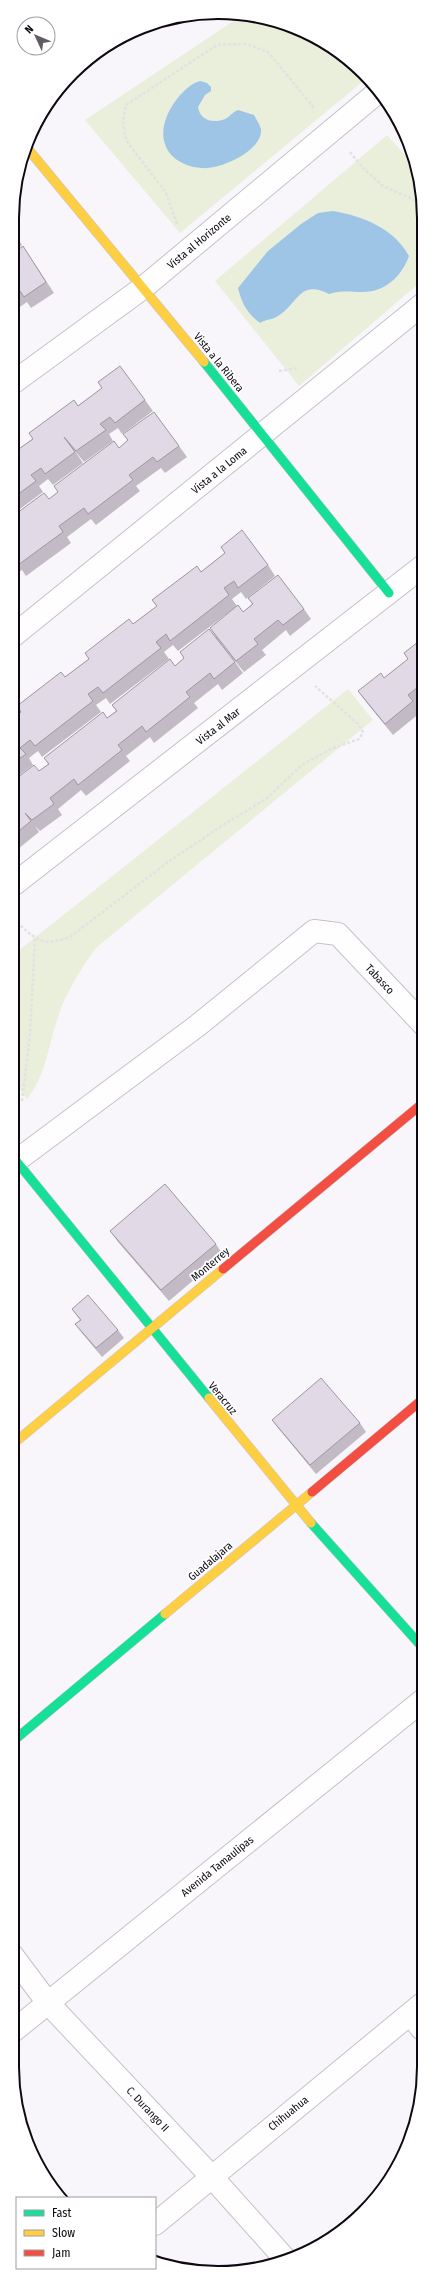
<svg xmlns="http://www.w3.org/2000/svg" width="436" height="2285" font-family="'Fira Sans Condensed',sans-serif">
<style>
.green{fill:#e9efdb}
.water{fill:#9ec4e6}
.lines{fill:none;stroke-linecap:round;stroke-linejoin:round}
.street-casing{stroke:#c6c1c9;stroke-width:24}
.fast-casing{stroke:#c6c1c9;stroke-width:10}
.slow-casing{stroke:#c6c1c9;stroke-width:10}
.jam-casing{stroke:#c6c1c9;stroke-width:10}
.path{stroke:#e2e2e2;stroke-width:2.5;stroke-dasharray:3 2;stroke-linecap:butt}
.street{stroke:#fefefe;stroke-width:22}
.fast{stroke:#16e098;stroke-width:9}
.slow{stroke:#ffcf43;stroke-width:9}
.jam{stroke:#f24e42;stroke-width:9}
.wall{fill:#c2bbc6}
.building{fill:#e1d9e6;stroke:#9e98a1}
.labels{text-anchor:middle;stroke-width:3.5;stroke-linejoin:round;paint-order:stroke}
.street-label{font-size:11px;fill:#0f0812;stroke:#fff}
.rim{fill:none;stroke:#0f0812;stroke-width:2}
</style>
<rect width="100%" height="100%" fill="#f8f6fa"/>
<!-- green -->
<path class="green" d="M244,14L309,33L364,72L367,78L180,233L85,120Z
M387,135L412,163L424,204L423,280L299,386L215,281Z
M348,689L373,720L97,947C83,965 66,993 59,1014C49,1042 46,1076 27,1099L13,1081V955Z"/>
<!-- water -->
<path class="water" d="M200,81L207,83L211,87V91L205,95L198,107C200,120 212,124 225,119C230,117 232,112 238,110L254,115C256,119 260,125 261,129C263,151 220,170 202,168C173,166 155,145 167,116C173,102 186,85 200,81Z
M333,211C362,216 394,228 409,256C402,276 385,292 363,292C351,292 341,290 329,294C299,279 299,303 278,316C272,320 266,319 260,323C247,313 242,304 238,288L268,251L301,224L318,213Z"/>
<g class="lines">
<!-- street casing -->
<g class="street-casing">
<path id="street" d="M14,382L144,287L378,92
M13,636L423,304
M13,885L423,566
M16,1161L197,1026L314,931L338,934L423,1024
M12,1955L48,2003L211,2176L287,2261
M410,2014L422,2029
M12,2032L423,1700
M155,2224L422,2004"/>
</g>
<!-- fast casing -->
<g class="fast-casing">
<path id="fast" d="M204,362L389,593
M13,1157L209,1398
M311,1523L423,1648
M12,1742L165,1614"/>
</g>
<!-- slow casing -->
<g class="slow-casing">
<path id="slow" d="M28,149L204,362
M209,1398L311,1523
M13,1444L223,1269
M165,1614L312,1492"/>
</g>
<!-- jam casing -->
<g class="jam-casing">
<path id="jam" d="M223,1269L423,1103
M312,1492L423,1399"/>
</g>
<!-- path -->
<path class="path" d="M350,152L363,168L383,186L424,204
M177,224L166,193L126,140L123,123L126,105L217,45L246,44L268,52L314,108
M279,371L298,368
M13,919C35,938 40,948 70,937L168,862L226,823L266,799L303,764L333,748L359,739L363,732L357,723L315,686
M22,1101L30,1035L35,938"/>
<!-- street -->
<use href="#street" class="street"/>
<!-- fast -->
<use href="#fast" class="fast"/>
<!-- slow -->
<use href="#slow" class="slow"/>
<!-- jam -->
<use href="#jam" class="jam"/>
</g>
<!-- wall -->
<path class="wall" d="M14,232L22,245L14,251Z
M23,246L54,293L31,308L27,302L14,311V253Z
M98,382L145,400L153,411L122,434L118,428L109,434L113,441L84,462L74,450L83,463L53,485L48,479L39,486L43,492L13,514V453L102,388Z
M123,434L179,446L187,457L165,473L161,468L136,486L140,491L96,525L91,519L67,537L71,543L26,576L22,570L13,576V516L49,499L119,448L128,441Z
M221,547L268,565L275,576L246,599L241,592L232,599L237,606L178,651L173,645L164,652L169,659L110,704L106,698L96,705L101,712L42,757L38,751L29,758L33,765L13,780V718L21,712L17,706L65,677L89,659L85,653L133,624L157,607L152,600L201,572L225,553Z
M248,598L304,609L311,619L290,636L286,630L262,650L266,655L244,672L217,639L210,628L243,612L252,604Z
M423,638V700L416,705L421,712L393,735L366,702L358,691L384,678L408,659L404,653Z
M180,652L235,662L243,673L222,690L218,684L194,703L198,708L154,743L150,737L126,756L130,761L86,796L81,790L58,809L62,815L40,831L35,826L39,832L18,849L14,843L13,844V781L39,771L48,764L44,758L107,718L116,711L112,705L175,666L184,658Z
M110,1231L216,1244L223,1255L169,1301L118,1242Z
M72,1309L118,1330L124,1338L102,1357L81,1332L75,1324L80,1320Z
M272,1420L360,1423L366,1432L316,1474L278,1428Z"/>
<!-- building -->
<path class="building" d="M23,246L46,282L24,297L20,291L14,295V253Z
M120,366L145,400L115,423L110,417L100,424L106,430L76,451L64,437L75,452L45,474L41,468L31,475L36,481L13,498V453L33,439L29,433L74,400L78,406L102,388L98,382Z
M154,412L179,446L157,462L153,457L129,475L133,480L88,514L84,508L59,526L63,532L18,565L14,559L13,560V516L44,493L49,499L58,492L54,486L114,441L119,448L128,440L123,434Z
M242,530L268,565L238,588L234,581L224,588L229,595L170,641L166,634L156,642L161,648L103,693L98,687L88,694L93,701L35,746L30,740L20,748L26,754L13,763V718L21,712L17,706L61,672L65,677L89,659L85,653L129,619L133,624L157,606L152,600L197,566L201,572L225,553L221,547Z
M278,575L304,609L283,625L278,620L254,639L258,644L236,661L210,628L238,605L243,612L253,604L248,598Z
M209,629L235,662L214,679L210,673L186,692L190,697L146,732L142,726L118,745L122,750L78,785L74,779L50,798L54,804L32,820L25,813L31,821L13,836V781L34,765L39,771L49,764L44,758L103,712L107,718L117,711L112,705L170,659L175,666L184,658L180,652Z
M423,638V692L422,693L418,687L408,695L413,701L385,724L358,691L381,673L384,678L408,659L404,653Z
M165,1184L216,1244L161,1290L110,1231Z
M88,1295L118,1330L96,1348L75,1324L81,1320L72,1309Z
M321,1378L360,1423L310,1465L272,1420Z"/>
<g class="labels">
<!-- street labels -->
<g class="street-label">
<text transform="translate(199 241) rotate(-40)" y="4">Vista al Horizonte</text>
<text transform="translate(219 362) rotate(51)" y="4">Vista a la Ribera</text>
<text transform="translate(219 470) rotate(-39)" y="4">Vista a la Loma</text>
<text transform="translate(218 726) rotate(-38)" y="4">Vista al Mar</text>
<text transform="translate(380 979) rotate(47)" y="4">Tabasco</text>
<text transform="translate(210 1264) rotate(-40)" y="4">Monterrey</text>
<text transform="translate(223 1398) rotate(51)" y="4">Veracruz</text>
<text transform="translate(210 1561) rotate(-40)" y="4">Guadalajara</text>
<text transform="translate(217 1866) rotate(-39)" y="4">Avenida Tamaulipas</text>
<text transform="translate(148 2109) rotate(47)" y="4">C. Durango II</text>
<text transform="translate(288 2113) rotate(-39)" y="4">Chihuahua</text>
</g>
</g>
<!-- crop -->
<path d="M0 0H436V2285H0ZM218 19H218A199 199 0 0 1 417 218V2067A199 199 0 0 1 218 2266H218A199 199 0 0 1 19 2067V218A199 199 0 0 1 218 19Z" fill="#fff" fill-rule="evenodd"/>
<path class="rim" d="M218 19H218A199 199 0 0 1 417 218V2067A199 199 0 0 1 218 2266H218A199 199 0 0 1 19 2067V218A199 199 0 0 1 218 19Z"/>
<!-- legend -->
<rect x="16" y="2197" width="140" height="72" fill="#ffffff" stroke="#9f9ca0"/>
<rect x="24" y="2210" width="20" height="6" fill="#16e098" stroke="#9f9ca0"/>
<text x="52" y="2217" font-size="12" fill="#0f0812">Fast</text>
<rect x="24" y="2230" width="20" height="6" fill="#ffcf43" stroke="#9f9ca0"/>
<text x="52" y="2237" font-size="12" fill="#0f0812">Slow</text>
<rect x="24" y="2250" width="20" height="6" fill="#f24e42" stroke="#9f9ca0"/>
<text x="52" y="2257" font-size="12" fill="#0f0812">Jam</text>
<!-- north arrow -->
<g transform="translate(36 36) rotate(314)"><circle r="19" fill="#ffffff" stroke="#9f9ca0"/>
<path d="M0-3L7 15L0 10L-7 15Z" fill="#615b63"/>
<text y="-6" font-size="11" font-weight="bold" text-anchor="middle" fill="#0f0812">N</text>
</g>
</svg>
